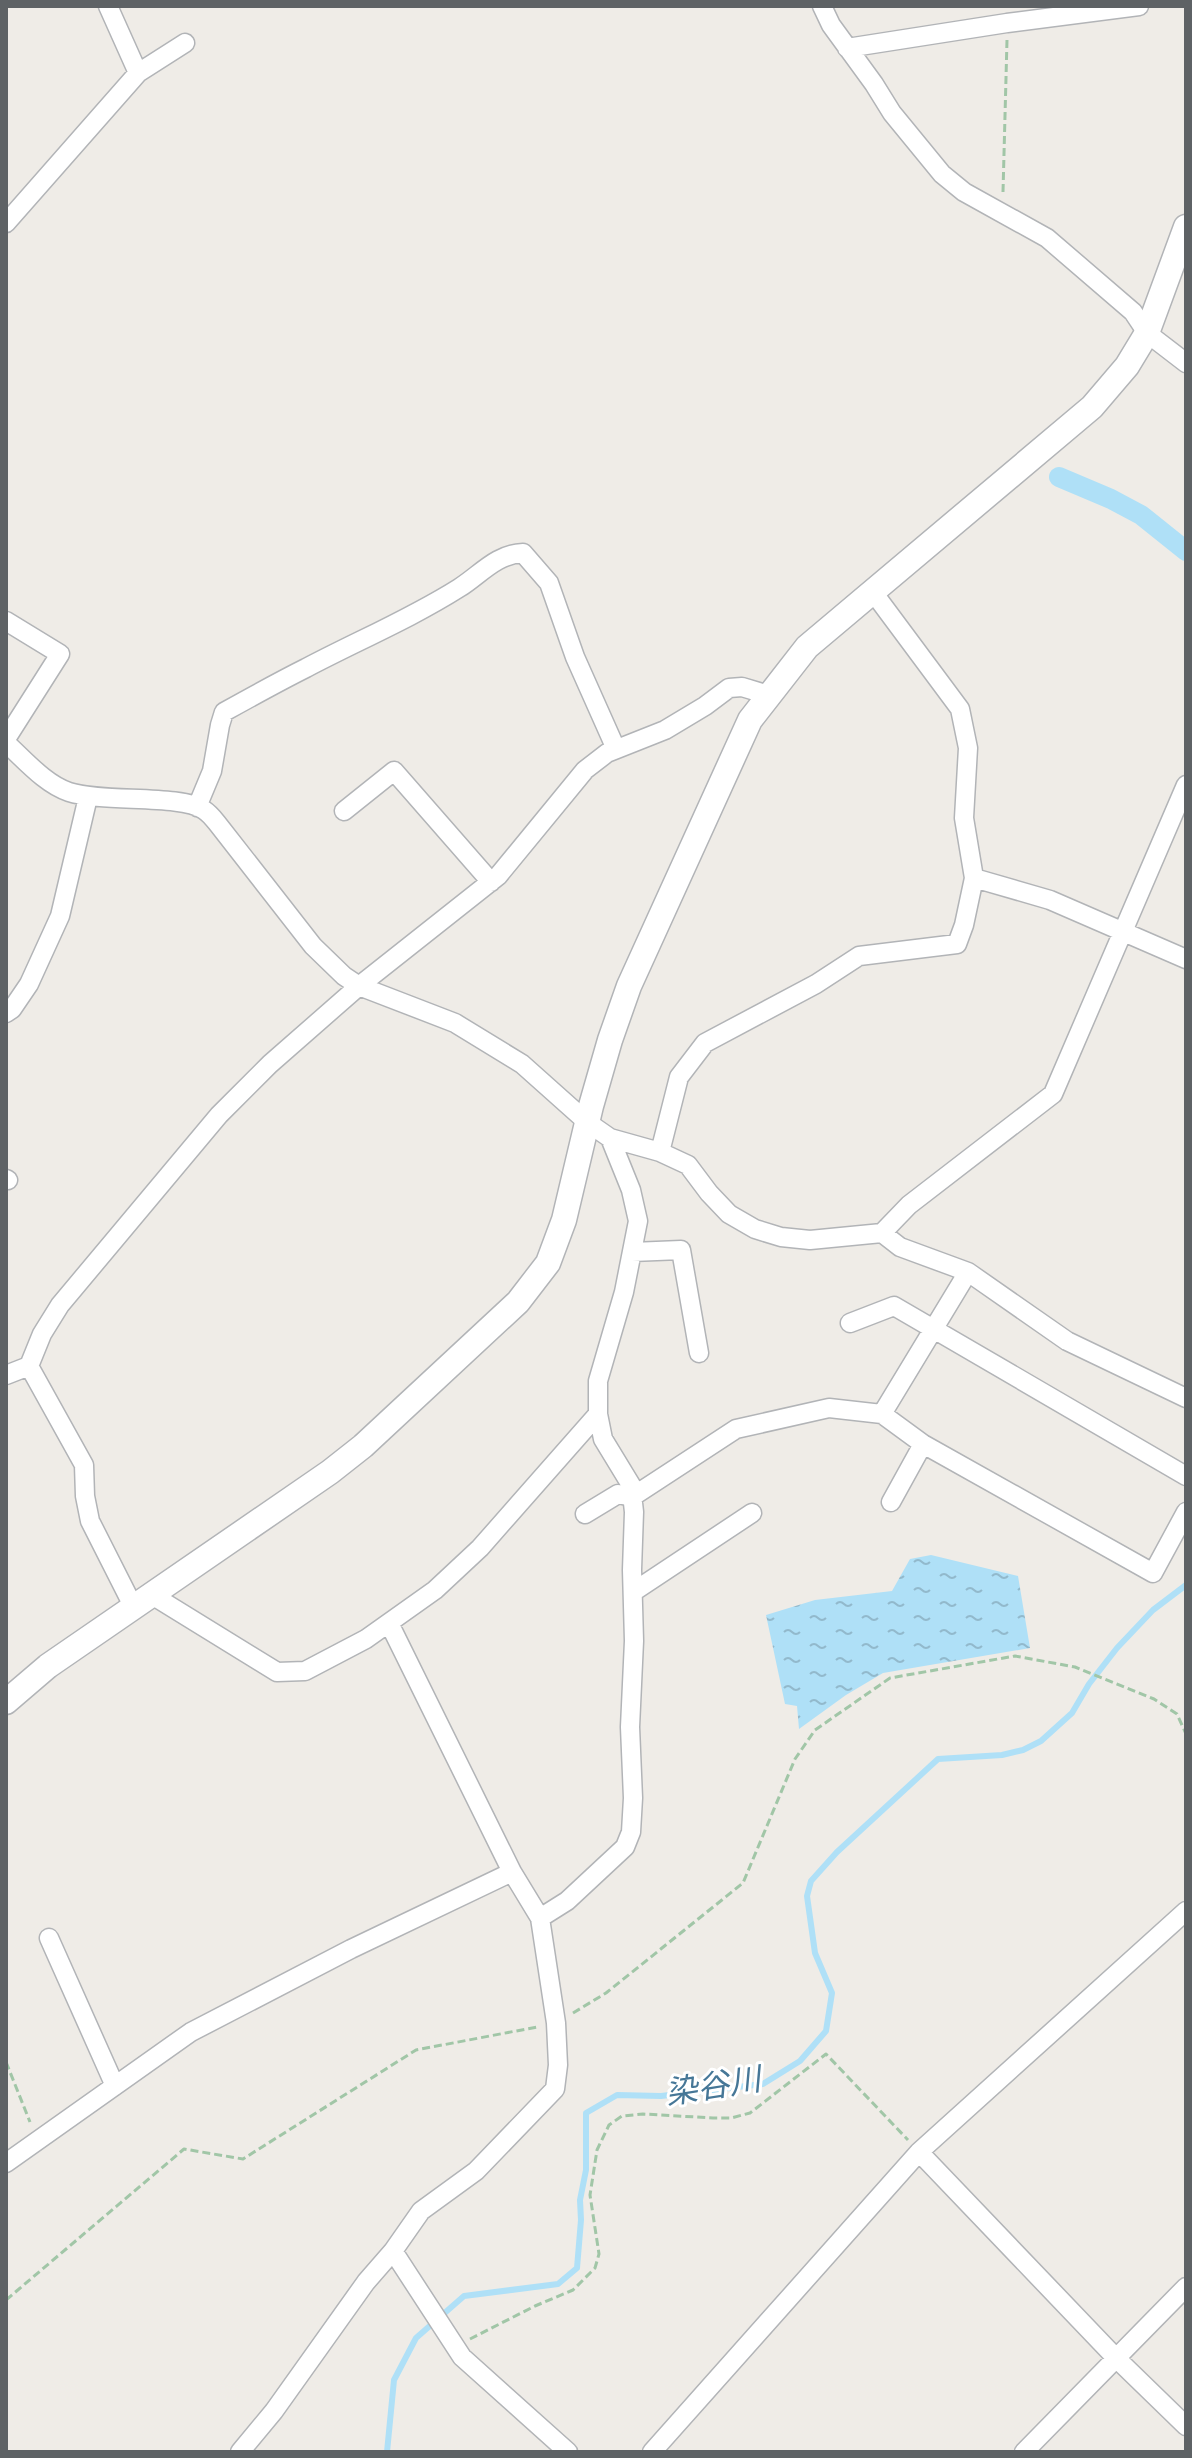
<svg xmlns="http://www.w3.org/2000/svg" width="1192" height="2458" font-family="'Titillium Web','Noto Sans JP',sans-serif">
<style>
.water{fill:url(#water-ripples)}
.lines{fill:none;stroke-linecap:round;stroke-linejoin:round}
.stream{stroke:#afe0f7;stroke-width:6}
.canal{stroke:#afe0f7;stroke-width:20}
.minor-casing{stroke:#b2b4b7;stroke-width:21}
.tertiary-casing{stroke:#b2b4b7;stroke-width:27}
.path{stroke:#a1c6a7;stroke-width:3;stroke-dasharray:8 4;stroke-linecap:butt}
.minor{stroke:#fff;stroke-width:18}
.tertiary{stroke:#fff;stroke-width:24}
.labels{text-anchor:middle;stroke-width:6;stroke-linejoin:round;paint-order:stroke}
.water-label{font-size:32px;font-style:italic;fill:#467797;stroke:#fff}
</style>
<defs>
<pattern id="water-ripples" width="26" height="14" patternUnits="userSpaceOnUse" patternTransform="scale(2)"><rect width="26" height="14" fill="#afe0f7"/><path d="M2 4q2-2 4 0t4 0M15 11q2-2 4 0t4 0" fill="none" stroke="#92b9cc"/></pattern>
</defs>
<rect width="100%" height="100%" fill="#efece7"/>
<!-- water -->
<path class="water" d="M931,1555L1018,1576L1030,1648L883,1673L846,1695L799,1729L797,1706L785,1704L766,1615L815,1600L892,1591L910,1559Z"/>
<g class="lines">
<!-- stream -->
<path class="stream" d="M387,2452L394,2380L416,2338L464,2296L558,2284L577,2268L581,2220L580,2200L586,2170V2113L617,2095L661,2096L763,2084L800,2061L826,2031L832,1993L815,1953L807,1896L811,1881L837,1852L938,1759L1002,1755L1023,1750L1041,1741L1072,1713L1089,1684L1117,1648L1153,1610L1186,1585"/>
<!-- canal -->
<path class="canal" d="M1059,477L1111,499L1141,515L1186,551"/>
<!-- minor casing -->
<g class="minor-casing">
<path id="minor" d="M108,6L138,73
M822,6L831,25L874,84L892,113L942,174L964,192L1047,238L1133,312L1147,333L1186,363
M847,48L1007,23L1139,6
M6,223L138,73L185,43
M6,621L60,654L6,739
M6,743C25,760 45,784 69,792C103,803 182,794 204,810C209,813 213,818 217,823L313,946L344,976L359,986L455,1023L522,1064L587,1122L610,1138L660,1152L688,1165L709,1193L729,1214L755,1229L781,1237L810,1240L882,1233L909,1205L1053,1094L1186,785
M197,807L212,771L220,725L224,712C251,697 278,682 306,668C357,641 410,619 459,588C480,575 496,554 523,553L549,583L575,657L616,749
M344,811L394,771L491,882
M974,878L1050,900L1186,959
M6,1013L12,1009L29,984L60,916L88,797
M660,1152L679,1077L705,1043L816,984L859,956L957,944L964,925L974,878L964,818L968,748L960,709L873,592
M6,1179L8,1180
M882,1233L900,1247L968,1272L1067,1341L1186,1398
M632,1252L681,1250L699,1353
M968,1272L882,1414L923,1444L1153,1573L1186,1512
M850,1323L894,1306L1186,1476
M29,1366L42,1334L60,1305L219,1115L270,1064L359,986L498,876L585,770L607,753L665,730L705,706L729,688L742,687L769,695
M6,1375L29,1366L84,1465L85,1496L90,1521L133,1606
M598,1414V1381L624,1292L638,1221L631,1190L610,1138
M891,1502L923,1444
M585,1514L618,1494L632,1497L736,1429L829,1408L882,1414
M633,1592L752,1513
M152,1595L277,1672L305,1671L366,1639L435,1590L480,1548L598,1414L603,1439L631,1485L634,1512L632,1570L634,1641L630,1727L633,1798L631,1832L625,1847L567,1901L540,1918
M49,1938L115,2086
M919,2152L1116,2358L1186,2426
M6,2163L191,2032L351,1949L512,1872
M393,2251L462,2357L568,2452
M240,2452L274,2411L366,2282L393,2251L421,2211L476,2171L555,2089L558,2065L556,2023L540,1918L512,1872L389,1623
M652,2452L919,2152L1186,1911
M1024,2452L1186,2287"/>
</g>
<!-- tertiary casing -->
<g class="tertiary-casing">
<path id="tertiary" d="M6,1702L48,1666L330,1472L363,1446L518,1302L548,1263L564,1220L591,1106L610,1040L629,986L750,720L807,647L1092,407L1127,366L1147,333L1186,227"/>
</g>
<!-- path -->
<path class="path" d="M1003,192L1007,40
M573,2013L606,1993L743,1883L795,1759L815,1730L890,1678L1015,1656L1075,1667L1154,1699L1177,1714L1186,1734
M6,2062L30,2122
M6,2300L184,2149L243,2159L416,2050L537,2027
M470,2339L535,2306L573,2290L595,2268L599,2254L590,2195L597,2150L609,2125L622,2116L643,2114L713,2118H731L750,2113L826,2054L908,2140"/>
<!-- minor -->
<use href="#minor" class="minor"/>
<!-- tertiary -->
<use href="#tertiary" class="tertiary"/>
</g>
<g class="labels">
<!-- water labels -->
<g class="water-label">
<text transform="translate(713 2086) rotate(-9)" y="11">染谷川</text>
</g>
</g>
<!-- border -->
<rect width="1192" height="2458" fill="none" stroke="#5e6265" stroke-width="16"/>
</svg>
